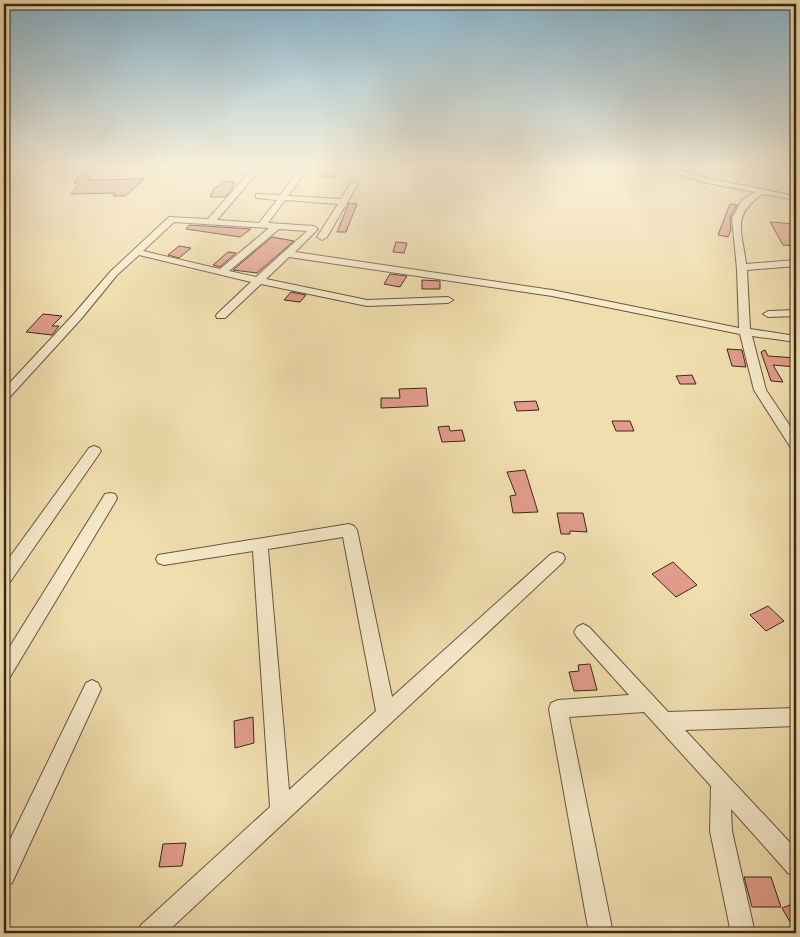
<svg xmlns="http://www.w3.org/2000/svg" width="800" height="937" font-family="'Old Standard TT',serif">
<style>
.building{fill:#e19c8b;stroke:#39281b}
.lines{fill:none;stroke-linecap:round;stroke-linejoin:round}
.minor-casing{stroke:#675640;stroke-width:2}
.minor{fill:#f6eaca;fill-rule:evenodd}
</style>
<rect width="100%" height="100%" fill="#f1deae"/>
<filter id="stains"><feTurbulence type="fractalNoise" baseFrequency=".004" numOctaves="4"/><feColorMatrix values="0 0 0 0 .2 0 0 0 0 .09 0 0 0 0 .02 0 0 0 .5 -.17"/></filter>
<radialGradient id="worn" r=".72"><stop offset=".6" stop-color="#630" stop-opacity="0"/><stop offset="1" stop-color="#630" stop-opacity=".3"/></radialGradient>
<!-- building -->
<path class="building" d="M87,165H100L88,180L144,179L125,196H113L115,193L71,194L80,183H74Z
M329,167L341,168L334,178L322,177Z
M223,181L235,182L231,190L225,197H210L215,187H218Z
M349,203L357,204L346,232H337Z
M730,204L737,205L730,217L731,230L728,237L718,235Z
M770,222L796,224V246L783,245Z
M189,225L251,229L240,237L186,229Z
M272,237L294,241L257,273L233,270Z
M396,242L407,243L404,253L393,252Z
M179,246L191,248L179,258L168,255Z
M228,252L236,253L220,267L213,265Z
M390,274L407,276L400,287L384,284Z
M422,280L440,281V289H422Z
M291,292L306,295L300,302L284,300Z
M43,314L62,316L52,326H59L52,335L26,332Z
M727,349L742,350L746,367L732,366Z
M765,350L768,356L796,358V367L773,365L783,382L771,381L761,352Z
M692,375L696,384H680L676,376Z
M426,388L428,406L381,408V398H400L399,389Z
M536,401L539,410L517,411L514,402Z
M612,421H630L634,431H616Z
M449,426L450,431L462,430L465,441L442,442L438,427Z
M525,470L538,512L513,513L510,496L516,495L507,472Z
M557,513H583L587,532L570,531V534H561Z
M673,562L697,585L676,597L652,574Z
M768,606L784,621L766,631L750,615Z
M590,664L597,690L574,691L569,672L579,671L578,665Z
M253,717L254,743L235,748L234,721Z
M186,843L182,866L159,867L163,844Z
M744,877H771L781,907H752Z
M793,904L796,909V932L782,908Z"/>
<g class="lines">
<!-- minor casing -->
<g class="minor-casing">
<path id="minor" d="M256,165H264L217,220L259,223L277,200L256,198V194L280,195L303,165H311L288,196L341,199L351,182L358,184L327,237L322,240L317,237L338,204L285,200L268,223L314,226L318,229L295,252L552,290L739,328L737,269L732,218L742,200L755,192L707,183L650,165H662L711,179L796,196V200L763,194C731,215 742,230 746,264L796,260V266L747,270L750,329L796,336V342L752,336L766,390L796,435V449L791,448L754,390L740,334L552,296L289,257L266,279L367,300L448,297L453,300L448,303L367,306L261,284L225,318H217L216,316L217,314L251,282L139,255L117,275L81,319L8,399L4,400V389L73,315L111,271L169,217L208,219ZM174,222L269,228L220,269L143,251ZM279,229L307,231L256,277L229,271Z
M796,310V316L768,317L763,314L768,311Z
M94,446L99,448L101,451L99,454L10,582L4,583V565L89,448Z
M110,493L115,494L117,498L115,502L10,677L4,679V656L105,494Z
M349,524L354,526L357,530L392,697L551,554L557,552L563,554L565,558L563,562L166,933H137L141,925L270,807L253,551L164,565L158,563L156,559L158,555ZM343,537L376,711L289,790L268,549Z
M583,624L589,627L668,712L796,708V726L685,730L796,849V876L788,873L731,809L732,831L755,933H731L710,831L711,786L644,712L569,717L613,933H589L549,709L551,703L558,700L629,695L577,637L574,632L577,627Z
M92,680L98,683L101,689L12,883L4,886V852L86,683Z"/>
</g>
<!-- minor -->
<use href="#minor" class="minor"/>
</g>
<!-- sky -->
<linearGradient id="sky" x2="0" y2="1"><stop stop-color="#89b7d1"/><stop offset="0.56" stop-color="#f9f0db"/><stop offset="1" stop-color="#f9f0db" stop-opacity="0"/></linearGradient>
<rect width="800" height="296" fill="url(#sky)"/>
<!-- margin -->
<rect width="800" height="937" fill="none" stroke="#f1deae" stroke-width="20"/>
<rect x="5" y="5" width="790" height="927" fill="none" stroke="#39281b" stroke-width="2.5"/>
<rect x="10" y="10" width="780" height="917" fill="none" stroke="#39281b"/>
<rect width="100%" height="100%" filter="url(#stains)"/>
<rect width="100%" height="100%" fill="url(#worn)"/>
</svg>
